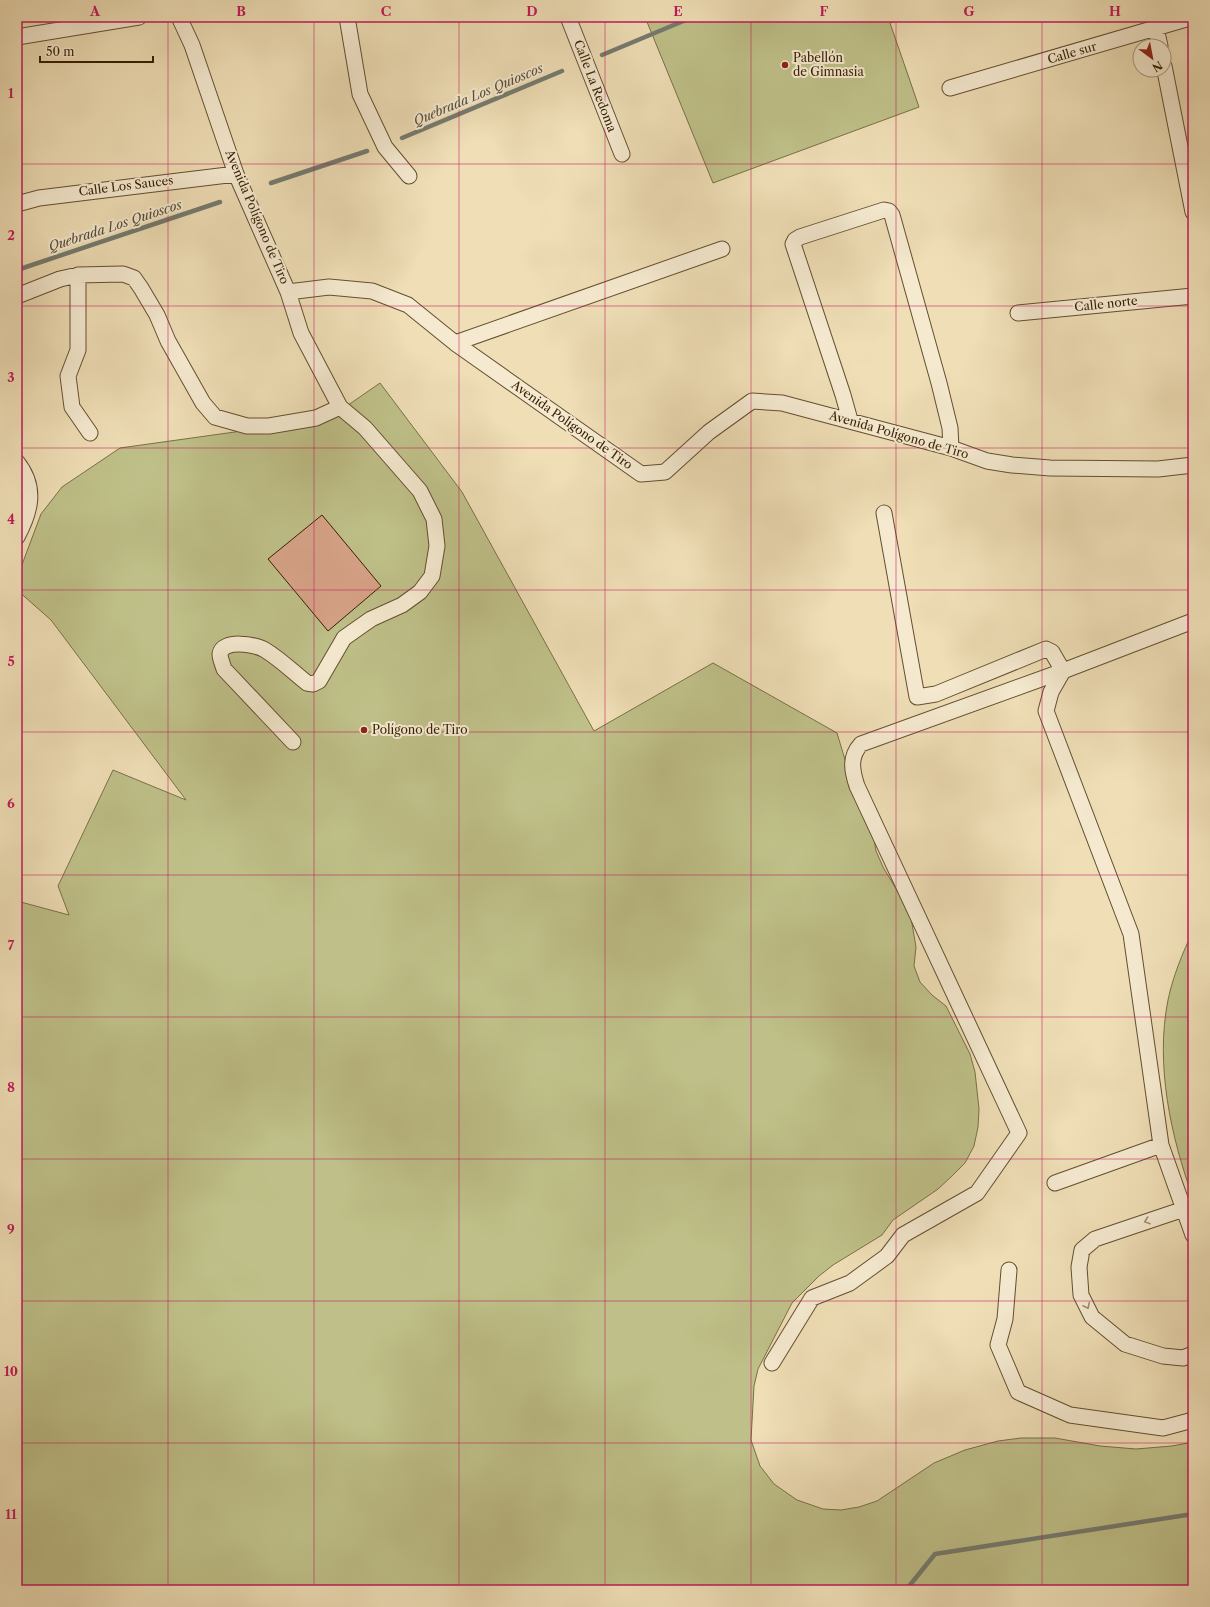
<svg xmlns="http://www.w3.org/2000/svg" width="1210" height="1607" font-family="'Libre Caslon Text',serif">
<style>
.green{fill:#bfc089;stroke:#7a7046}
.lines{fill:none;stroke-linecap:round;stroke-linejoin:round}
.stream{stroke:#757b70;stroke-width:4.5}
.building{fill:#d7a388;stroke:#361f03}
.minor-casing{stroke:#644f30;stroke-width:17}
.minor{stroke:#f5ead0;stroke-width:15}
.oneway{stroke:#9f8f74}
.grid{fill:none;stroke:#c2185b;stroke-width:1;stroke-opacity:0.55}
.poi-dot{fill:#8f2418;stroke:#f5ead0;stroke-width:1.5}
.labels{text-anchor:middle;stroke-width:4;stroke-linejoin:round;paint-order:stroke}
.street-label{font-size:12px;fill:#361f03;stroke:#f5ead0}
.poi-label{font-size:12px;fill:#361f03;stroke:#f5ead0;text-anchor:start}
.water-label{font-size:13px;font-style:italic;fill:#564d3a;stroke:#f5ead0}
.neatline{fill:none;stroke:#c2185b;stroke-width:1.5}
.grid-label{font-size:13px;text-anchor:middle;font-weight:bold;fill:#c2185b}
</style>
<rect width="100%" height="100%" fill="#efdeb6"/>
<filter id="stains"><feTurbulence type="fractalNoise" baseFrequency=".005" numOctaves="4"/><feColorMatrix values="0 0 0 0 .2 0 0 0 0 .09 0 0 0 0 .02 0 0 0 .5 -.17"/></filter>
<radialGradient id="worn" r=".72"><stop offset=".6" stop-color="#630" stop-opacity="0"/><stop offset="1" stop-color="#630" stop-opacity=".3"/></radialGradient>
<!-- green -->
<path class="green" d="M645,17H909L890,23L919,107L713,183Z
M380,383L462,492L594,731L713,663L837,733L852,783L873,833L876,851L883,867L910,912L916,947L914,966L920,982L932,995L946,1006L970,1054L975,1072L979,1109L978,1127L974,1146L965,1163L952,1176L938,1189L893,1220L882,1235L833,1265L819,1276L792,1303L758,1369L754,1386L751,1440L760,1466L774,1484L797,1500L823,1509L841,1510L859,1507L877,1501L934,1463L965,1450L998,1441L1021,1438H1055L1100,1446L1136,1449L1172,1446L1193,1442V1590H17V901L69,915L58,886L113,770L186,800L51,620L17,590V578L41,514L62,487L120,448L328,419Z
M1193,931V1198C1171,1137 1155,1065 1168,1000C1173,976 1183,952 1193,931Z"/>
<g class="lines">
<!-- stream -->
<path class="stream" d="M602,55L693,17
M402,138L562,71
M271,183L367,151
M17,270L220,202
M906,1590L935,1554L1193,1514"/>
</g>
<!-- building -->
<path class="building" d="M322,515L381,586L328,631L268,559Z"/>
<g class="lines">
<!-- minor casing -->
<g class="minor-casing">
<path id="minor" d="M179,17L192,45L236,174L288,292L329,287L372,291L408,305L455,343L641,474L665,472L709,432L752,401L782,403L951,448L987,461L1012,465L1050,468L1158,469L1193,465
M347,17L360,94L385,147L409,176
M568,17L622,154
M1156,28L1160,46
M17,37L139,17
M1164,66L1193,212
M950,88L1193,17
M17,204L39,198L236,174
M78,275V350L68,376L72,407L90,433
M17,296L60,279L78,275L123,274L134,278L141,288L157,315L168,341L203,403L215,417L247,426H269L316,418L340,407L301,333L288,292
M1018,313L1193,296
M455,343L722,249
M850,420L843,395L793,244L795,240L800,237L884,210L889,211L892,215L939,383L950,428L951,448
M17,462C37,487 31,511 17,537
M884,513L917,697L936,694L1046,649L1052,652L1063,671
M1063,671L1051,692L1046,711L1131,934L1161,1145L1193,1235
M293,742L224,669C223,665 220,659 220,654C222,639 256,644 265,650C280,659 293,672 307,683L313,684L319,681L344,638L371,619L402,605L420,592L432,576L437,546L434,519L420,491L365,428L340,407
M1055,1183L1161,1145
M1184,1209L1095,1239L1082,1250L1079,1267L1081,1295L1092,1317L1125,1344L1163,1356L1183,1358L1193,1354
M1009,1270L1005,1319L998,1345L1018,1392L1070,1415L1163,1428L1193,1420
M772,1363L812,1298L850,1283L887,1256L903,1235L977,1193L1019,1133L857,786C852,771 849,757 861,744L1063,671L1193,621"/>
</g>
<!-- minor -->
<use href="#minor" class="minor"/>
</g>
<!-- one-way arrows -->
<defs><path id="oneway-chevron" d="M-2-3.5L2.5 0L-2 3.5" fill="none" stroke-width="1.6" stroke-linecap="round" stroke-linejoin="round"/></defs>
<g class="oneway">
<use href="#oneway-chevron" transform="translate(1147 1221) rotate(161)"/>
<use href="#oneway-chevron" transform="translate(1087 1306) rotate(63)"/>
</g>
<!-- grid -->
<path class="grid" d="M168,17V1590M314,17V1590M459,17V1590M605,17V1590M751,17V1590M896,17V1590M1042,17V1590M17,164H1193M17,306H1193M17,448H1193M17,590H1193M17,732H1193M17,875H1193M17,1017H1193M17,1159H1193M17,1301H1193M17,1443H1193"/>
<!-- markers -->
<g class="poi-dot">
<circle cx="785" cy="65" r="4"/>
<circle cx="364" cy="730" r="4"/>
</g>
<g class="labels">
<!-- street labels -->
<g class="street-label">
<text transform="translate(1072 53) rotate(-16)" y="4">Calle sur</text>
<text transform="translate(595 86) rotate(69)" y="4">Calle La Redoma</text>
<text transform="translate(126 186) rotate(-7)" y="4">Calle Los Sauces</text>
<text transform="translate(257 217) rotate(67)" y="4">Avenida Polígono de Tiro</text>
<text transform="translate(1106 304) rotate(-6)" y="4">Calle norte</text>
<text transform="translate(572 425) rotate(35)" y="4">Avenida Polígono de Tiro</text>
<text transform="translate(899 435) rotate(16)" y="4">Avenida Polígono de Tiro</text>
</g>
<!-- poi labels -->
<g class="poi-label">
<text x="793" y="62">Pabellón<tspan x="793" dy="14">de Gimnasia</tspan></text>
<text x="372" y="734">Polígono de Tiro</text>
</g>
<!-- water labels -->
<g class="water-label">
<text transform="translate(478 94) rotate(-23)" y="5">Quebrada Los Quioscos</text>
<text transform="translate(115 225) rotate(-18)" y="5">Quebrada Los Quioscos</text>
</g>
</g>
<!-- margin -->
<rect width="1210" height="1607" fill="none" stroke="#efdeb6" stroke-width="44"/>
<!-- north arrow -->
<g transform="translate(1152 58) rotate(148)"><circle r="19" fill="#f5ead0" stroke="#a9997e"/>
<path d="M0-3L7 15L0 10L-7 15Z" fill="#8f2418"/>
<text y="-6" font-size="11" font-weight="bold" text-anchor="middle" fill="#361f03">N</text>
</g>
<!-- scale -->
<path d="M40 56v6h113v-6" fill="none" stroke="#361f03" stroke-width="2"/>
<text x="46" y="56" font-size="12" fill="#361f03" stroke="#f5ead0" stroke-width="3" paint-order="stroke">50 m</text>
<rect x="22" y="22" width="1166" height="1563" class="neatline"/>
<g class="grid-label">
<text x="95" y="16">A</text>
<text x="241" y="16">B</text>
<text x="386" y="16">C</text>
<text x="532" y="16">D</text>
<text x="678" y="16">E</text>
<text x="824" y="16">F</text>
<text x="969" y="16">G</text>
<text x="1115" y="16">H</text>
<text x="11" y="98">1</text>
<text x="11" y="240">2</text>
<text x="11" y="382">3</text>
<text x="11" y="524">4</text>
<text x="11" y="666">5</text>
<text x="11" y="808">6</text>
<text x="11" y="950">7</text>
<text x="11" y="1092">8</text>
<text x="11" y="1234">9</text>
<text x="11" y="1376">10</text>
<text x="11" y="1519">11</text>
</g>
<rect width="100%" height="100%" filter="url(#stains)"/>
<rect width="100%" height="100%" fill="url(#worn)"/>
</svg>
